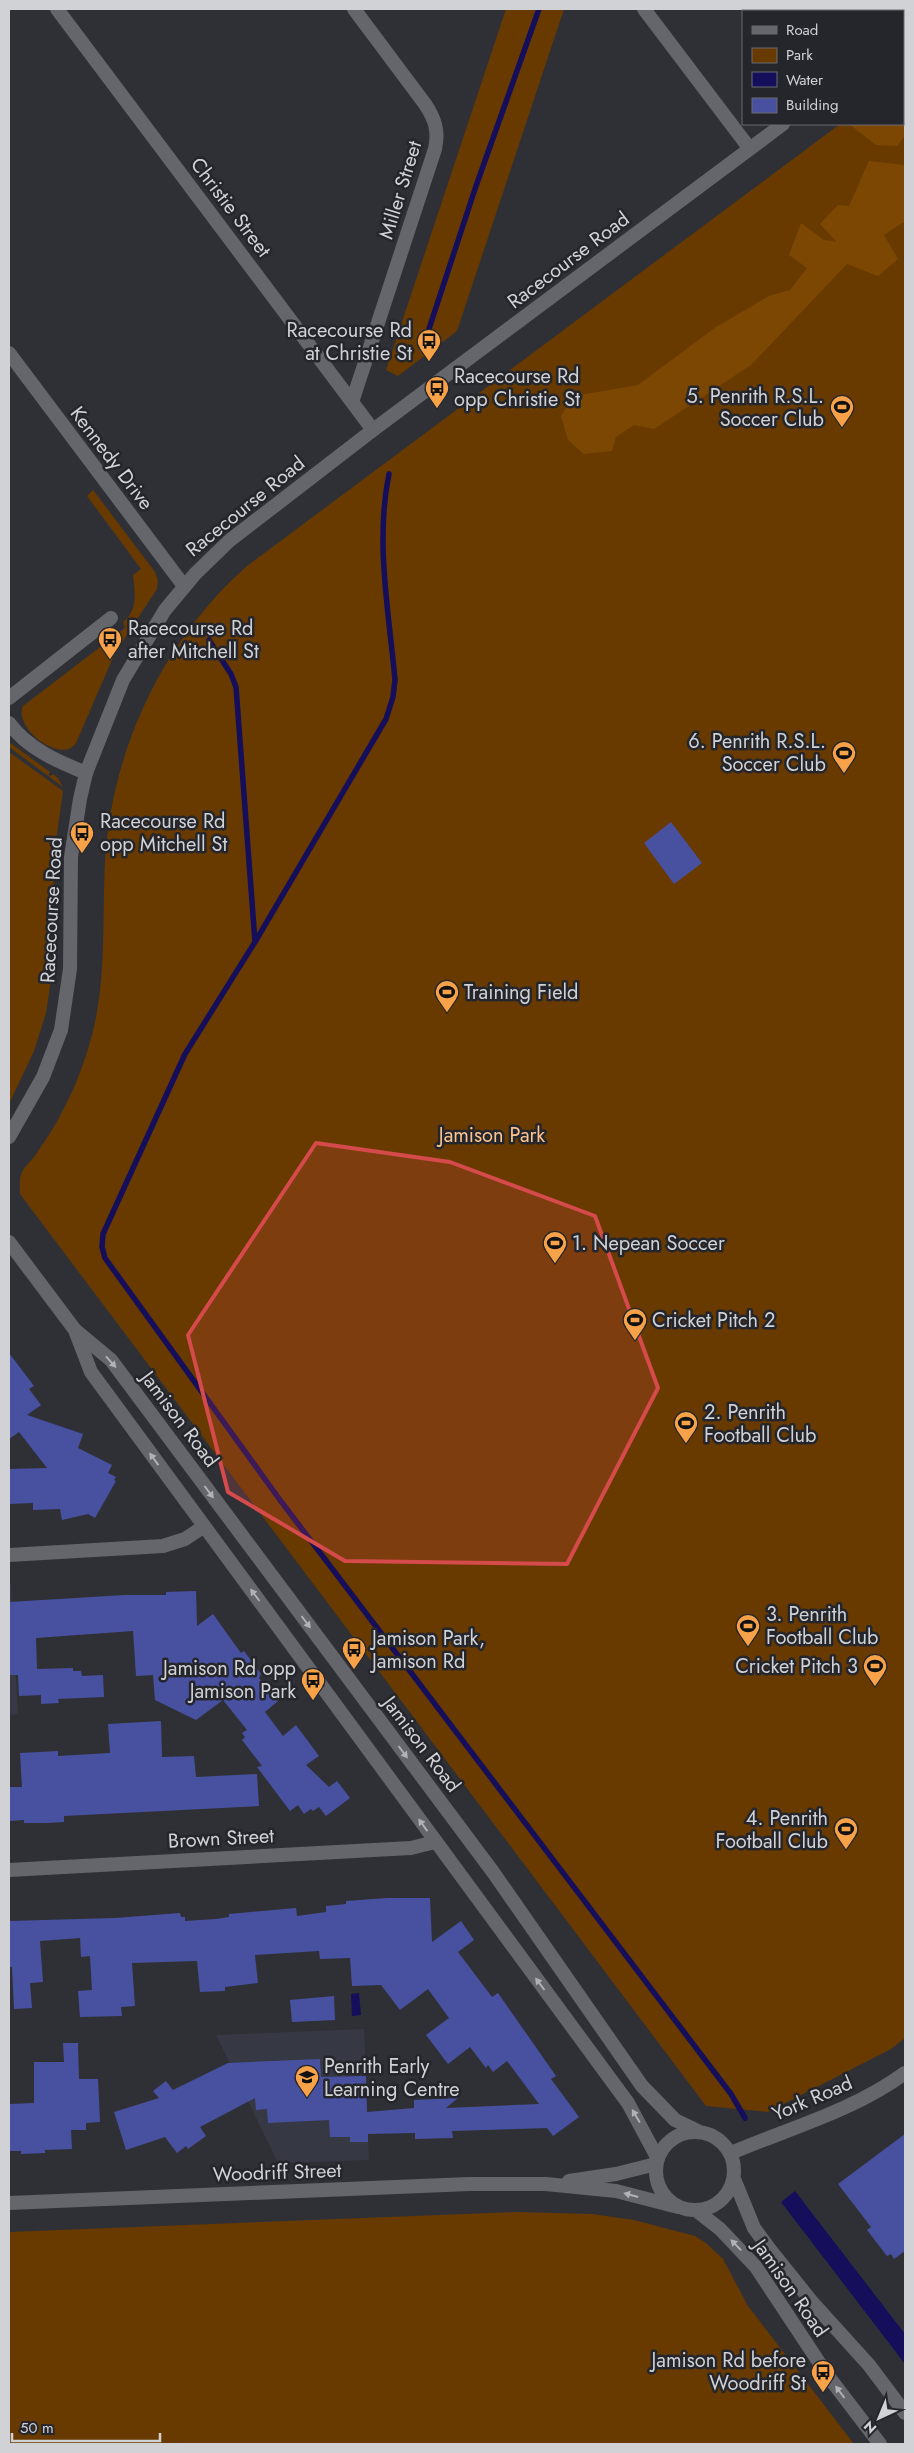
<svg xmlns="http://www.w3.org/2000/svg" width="914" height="2453" font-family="Jost,sans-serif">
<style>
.built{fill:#363844}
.green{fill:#683a00}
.forest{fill:#7c4703}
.water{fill:#150e5a}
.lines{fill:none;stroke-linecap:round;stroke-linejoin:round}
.stream{stroke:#150e5a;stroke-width:5.5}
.building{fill:#4851a0}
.minor{stroke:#64666c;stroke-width:14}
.tertiary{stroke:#64666c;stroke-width:14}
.secondary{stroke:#64666c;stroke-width:14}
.oneway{fill:#b0b2b6}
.marked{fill:#d54a4b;fill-opacity:0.2;stroke:#d54a4b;stroke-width:4;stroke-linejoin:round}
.labels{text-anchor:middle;stroke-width:5;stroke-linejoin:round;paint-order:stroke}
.street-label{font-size:20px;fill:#d1d2d6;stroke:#25262c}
.poi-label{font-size:20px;fill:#d1d2d6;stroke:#25262c;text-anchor:start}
.park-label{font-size:20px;fill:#fdc490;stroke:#25262c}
</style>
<rect width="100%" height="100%" fill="#2f3036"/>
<!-- built -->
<path class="built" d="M9,1584H11L18,1714L9,1715Z
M364,2029L369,2160L278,2163L216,2035Z"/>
<!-- green -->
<path class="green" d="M506,9H564L457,331L398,376L386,370Z
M905,75V2038L891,2049L768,2112L706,2106L20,1194C20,1188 19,1180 21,1175C22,1169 30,1162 34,1157C44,1142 54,1128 62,1112C75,1088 85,1061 92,1035C107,978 102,920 105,862C111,751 163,640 247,566L840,124H903V77Z
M93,490L155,572L158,581L157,589L115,653L76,743C62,765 13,729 23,706L125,628L123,622C138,610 135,593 133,575L141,569L87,496Z
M9,742L50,772L48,775L51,776L53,774L58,778L63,787L9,747Z
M9,752L63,791L55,848L50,986L46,1013L34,1051L9,1104Z
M517,2212L592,2214L634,2220L695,2236L706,2243L723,2259L748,2306L854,2444H9V2232Z"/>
<!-- forest -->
<path class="forest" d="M905,64V136L897,146L876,145L849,124H903V66Z
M869,161L905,165V223H902L884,235L898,259L878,276L847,264L751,365L654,429L634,425L616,437L612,451L584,454L568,440L561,416L574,396L638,385L716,327L769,296L790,290L807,268L789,255L801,223L824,240L837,242L820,224L838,205L849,206Z"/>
<!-- water -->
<path class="water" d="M359,1993L361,2015L352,2016L351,1994Z
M795,2191L905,2334V2364L781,2202Z"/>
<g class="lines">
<!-- stream -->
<path class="stream" d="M423,347L476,186L539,9
M389,474C375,541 389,613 395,680L393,697L386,719L255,942L185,1054L103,1234L102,1247L105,1258L280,1500L731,2094L745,2118
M209,640L231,674L236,687L255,942"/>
</g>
<!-- building -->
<path class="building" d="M671,822L702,863L674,884L644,843Z
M9,1353L34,1386L29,1389L41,1405L27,1415L83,1434L78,1448L112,1465L108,1473L116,1477L114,1480L116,1481L95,1518L88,1514L62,1520L60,1509L33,1510V1503L9,1504V1469L47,1468L19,1432L9,1439Z
M196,1591L197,1626L213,1614L241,1653L244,1651L261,1674L259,1678L278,1701L265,1712L283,1736L296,1725L319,1756L306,1765L329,1787L337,1781L350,1798L326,1816L319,1807L313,1811L311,1809L304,1814L298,1805L290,1811L257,1767L262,1766L242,1740L245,1737L242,1733L247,1730L223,1700L196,1720L155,1700L153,1675L136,1676L133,1631L36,1638L37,1669L73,1668V1671H81L82,1676L103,1675L104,1697L58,1699L59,1703L41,1704V1695L19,1696L18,1675H9V1602L125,1595H166V1592Z
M161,1721L162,1757L194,1756L196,1777L257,1774L259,1806L64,1816V1822L47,1823H24V1820L9,1821V1787H22L20,1753L58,1751V1756L110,1753L108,1724Z
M387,1898H430L432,1942L461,1921L474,1940L458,1952L492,1997L498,1993L556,2076L551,2079L579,2117L553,2136L547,2128L452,2131L453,2138L415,2139V2133L368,2134V2142H350V2137H330L329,2120L268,2123L267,2109L256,2110L255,2098L200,2127L206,2136L188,2149L186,2146L177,2153L165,2137L126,2150L114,2112L159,2098L153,2091L166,2081L173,2090L228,2063L320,2059L321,2077L366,2076L367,2112L414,2108V2100L458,2098L446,2108L539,2104L507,2061L493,2072L488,2065L486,2068L470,2047L448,2064L426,2035L449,2018L428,1989L400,2010L381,1985L352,1986L350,1958L320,1959L319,1951L255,1955L258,1983L225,1987V1991L200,1992L197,1961L132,1963L135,2006L121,2007L122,2016L80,2017L78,1991L92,1990L90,1956L81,1957L80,1938L40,1941L43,1982L30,1983L32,2008L14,2009L12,1967H9V1921L115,1918L180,1913L181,1917H185V1921L216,1919L229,1917V1914L296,1908L297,1916L326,1912V1906L346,1904V1901Z
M334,1996L335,2020L292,2022L290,2000Z
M63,2043H78L79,2079H98L100,2122L86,2123V2130H71L72,2149L45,2150V2153L21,2154V2151H9V2104L34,2103V2062H64Z
M905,2134V2251L894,2259L891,2254L887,2256L867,2230L871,2227L838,2184Z"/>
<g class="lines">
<!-- minor -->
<path class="minor" d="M57,9L373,430
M9,353L184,586
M352,402L435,149C439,131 435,119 425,104L354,9
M9,698L111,618
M9,723C28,749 57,761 86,773
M9,1555L163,1546L185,1539L203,1527
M9,1870L411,1848L435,1842"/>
<!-- tertiary -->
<path class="tertiary" d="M644,9L750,149
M903,34L905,32
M9,1137L43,1077L61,1030L70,969L71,857L80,799L86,773L123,680L165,610L195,574L229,541L373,430L783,124
M731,2153C790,2128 853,2111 905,2073
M569,2181L616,2174L656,2164
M9,2203L469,2184H546L616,2191L678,2207"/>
<!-- secondary -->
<path class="secondary" d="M9,1242L75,1330L111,1360L493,1872L642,2086L675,2120L700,2132
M76,1333L91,1372L628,2103L658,2159
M656 2171a39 39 0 1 1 78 0a39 39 0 1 1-78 0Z
M734,2179L754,2228L768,2247L812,2302L869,2365L905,2413
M697,2211L720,2229L756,2267L828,2376L880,2444"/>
</g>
<!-- one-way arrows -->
<defs><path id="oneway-solid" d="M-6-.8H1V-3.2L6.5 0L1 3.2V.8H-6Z" transform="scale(1.25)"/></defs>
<g class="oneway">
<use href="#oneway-solid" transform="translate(111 1362) rotate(48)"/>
<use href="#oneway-solid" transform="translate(154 1459) rotate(-126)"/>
<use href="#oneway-solid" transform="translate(209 1492) rotate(53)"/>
<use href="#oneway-solid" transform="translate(255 1595) rotate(-127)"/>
<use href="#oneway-solid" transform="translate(306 1622) rotate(53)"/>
<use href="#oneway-solid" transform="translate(403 1752) rotate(53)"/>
<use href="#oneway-solid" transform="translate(423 1825) rotate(-126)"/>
<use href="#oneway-solid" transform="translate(540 1984) rotate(-127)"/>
<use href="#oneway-solid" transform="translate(636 2116) rotate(-121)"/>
<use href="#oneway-solid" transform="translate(631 2195) rotate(-165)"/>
<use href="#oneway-solid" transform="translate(736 2245) rotate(-134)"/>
<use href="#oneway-solid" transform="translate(840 2392) rotate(-127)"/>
</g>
<!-- marked area -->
<path class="marked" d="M316,1143L450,1162L595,1216L658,1388L567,1564L345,1561L228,1492L188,1335Z"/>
<!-- icons -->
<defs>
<g id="bus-pin" transform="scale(1.25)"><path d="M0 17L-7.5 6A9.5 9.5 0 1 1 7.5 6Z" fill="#f7a149" stroke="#25262c"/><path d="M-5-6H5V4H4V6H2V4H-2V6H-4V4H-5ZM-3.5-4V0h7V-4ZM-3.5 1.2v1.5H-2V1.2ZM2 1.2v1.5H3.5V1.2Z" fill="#111"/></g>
<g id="stadium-pin" transform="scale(1.25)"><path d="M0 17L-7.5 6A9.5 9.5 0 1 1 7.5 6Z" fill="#f7a149" stroke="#25262c"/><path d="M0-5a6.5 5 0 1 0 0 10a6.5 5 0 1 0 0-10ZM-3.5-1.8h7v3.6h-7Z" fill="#111"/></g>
<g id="school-pin" transform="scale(1.25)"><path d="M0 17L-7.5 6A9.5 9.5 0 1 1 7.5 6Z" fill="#f7a149" stroke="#25262c"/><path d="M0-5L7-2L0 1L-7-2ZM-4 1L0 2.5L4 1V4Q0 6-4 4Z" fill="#111"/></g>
</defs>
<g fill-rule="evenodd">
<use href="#bus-pin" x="429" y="341"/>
<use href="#bus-pin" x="437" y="388"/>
<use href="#stadium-pin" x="842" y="407"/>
<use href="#bus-pin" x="110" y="639"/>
<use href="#stadium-pin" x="844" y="753"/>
<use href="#bus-pin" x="82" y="833"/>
<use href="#stadium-pin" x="447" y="992"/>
<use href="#stadium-pin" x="555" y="1243"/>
<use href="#stadium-pin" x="635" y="1320"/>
<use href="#stadium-pin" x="686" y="1423"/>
<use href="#stadium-pin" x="748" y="1626"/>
<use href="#bus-pin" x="354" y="1649"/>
<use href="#stadium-pin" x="875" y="1666"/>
<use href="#bus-pin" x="313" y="1680"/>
<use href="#stadium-pin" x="846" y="1829"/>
<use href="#school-pin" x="307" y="2077"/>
<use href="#bus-pin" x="823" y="2372"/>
</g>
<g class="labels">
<!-- street labels -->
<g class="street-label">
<text transform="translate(400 190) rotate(-73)" y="7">Miller Street</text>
<text transform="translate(231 207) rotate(53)" y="7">Christie Street</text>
<text transform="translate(568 260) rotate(-37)" y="7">Racecourse Road</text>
<text transform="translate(112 458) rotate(53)" y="7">Kennedy Drive</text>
<text transform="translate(245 506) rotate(-39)" y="7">Racecourse Road</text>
<text transform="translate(51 910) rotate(-87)" y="7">Racecourse Road</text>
<text transform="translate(180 1419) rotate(53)" y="7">Jamison Road</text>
<text transform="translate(422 1744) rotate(53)" y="7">Jamison Road</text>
<text transform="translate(221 1838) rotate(-3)" y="7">Brown Street</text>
<text transform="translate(812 2098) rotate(-23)" y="7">York Road</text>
<text transform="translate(277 2172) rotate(-2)" y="7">Woodriff Street</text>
<text transform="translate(791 2288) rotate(55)" y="7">Jamison Road</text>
</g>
<!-- poi labels -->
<g class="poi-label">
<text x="412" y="337" text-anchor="end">Racecourse Rd<tspan x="412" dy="23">at Christie St</tspan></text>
<text x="454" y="383">Racecourse Rd<tspan x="454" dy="23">opp Christie St</tspan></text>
<text x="824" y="403" text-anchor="end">5. Penrith R.S.L.<tspan x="824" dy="23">Soccer Club</tspan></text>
<text x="128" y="635">Racecourse Rd<tspan x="128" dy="23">after Mitchell St</tspan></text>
<text x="826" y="748" text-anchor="end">6. Penrith R.S.L.<tspan x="826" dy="23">Soccer Club</tspan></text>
<text x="100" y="828">Racecourse Rd<tspan x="100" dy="23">opp Mitchell St</tspan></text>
<text x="464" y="999">Training Field</text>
<text x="572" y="1250">1. Nepean Soccer</text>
<text x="652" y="1327">Cricket Pitch 2</text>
<text x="704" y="1419">2. Penrith<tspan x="704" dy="23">Football Club</tspan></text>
<text x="766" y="1621">3. Penrith<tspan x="766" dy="23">Football Club</tspan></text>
<text x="372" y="1645">Jamison Park,<tspan x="372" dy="23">Jamison Rd</tspan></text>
<text x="858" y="1673" text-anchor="end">Cricket Pitch 3</text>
<text x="296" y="1675" text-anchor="end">Jamison Rd opp<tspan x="296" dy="23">Jamison Park</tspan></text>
<text x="828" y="1825" text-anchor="end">4. Penrith<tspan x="828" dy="23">Football Club</tspan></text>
<text x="324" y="2073">Penrith Early<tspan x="324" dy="23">Learning Centre</tspan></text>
<text x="806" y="2367" text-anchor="end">Jamison Rd before<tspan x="806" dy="23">Woodriff St</tspan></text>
</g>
<!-- park labels -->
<g class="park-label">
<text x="492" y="1142">Jamison Park</text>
</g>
</g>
<!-- border -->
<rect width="914" height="2453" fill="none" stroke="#d1d2d6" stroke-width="20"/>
<!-- legend -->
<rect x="742" y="10" width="162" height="115" fill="#25262c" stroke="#6a6b70"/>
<rect x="752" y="26" width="25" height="8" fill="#64666c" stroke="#6a6b70"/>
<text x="786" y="35" font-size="15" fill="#d1d2d6">Road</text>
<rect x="752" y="48" width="25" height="15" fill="#683a00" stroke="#6a6b70"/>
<text x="786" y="60" font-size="15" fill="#d1d2d6">Park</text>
<rect x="752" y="72" width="25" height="15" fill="#150e5a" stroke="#6a6b70"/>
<text x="786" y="85" font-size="15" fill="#d1d2d6">Water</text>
<rect x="752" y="98" width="25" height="15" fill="#4851a0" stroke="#6a6b70"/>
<text x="786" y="110" font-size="15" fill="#d1d2d6">Building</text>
<!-- north arrow -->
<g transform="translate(879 2418) rotate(224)" stroke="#25262c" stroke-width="4" paint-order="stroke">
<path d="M0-4L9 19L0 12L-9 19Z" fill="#d1d2d6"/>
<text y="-8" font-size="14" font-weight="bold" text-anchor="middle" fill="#d1d2d6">N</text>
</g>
<!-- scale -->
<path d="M12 2433v8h148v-8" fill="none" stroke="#d1d2d6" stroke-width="2.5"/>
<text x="20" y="2433" font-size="15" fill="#d1d2d6" stroke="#25262c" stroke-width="4" paint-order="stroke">50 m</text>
</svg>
